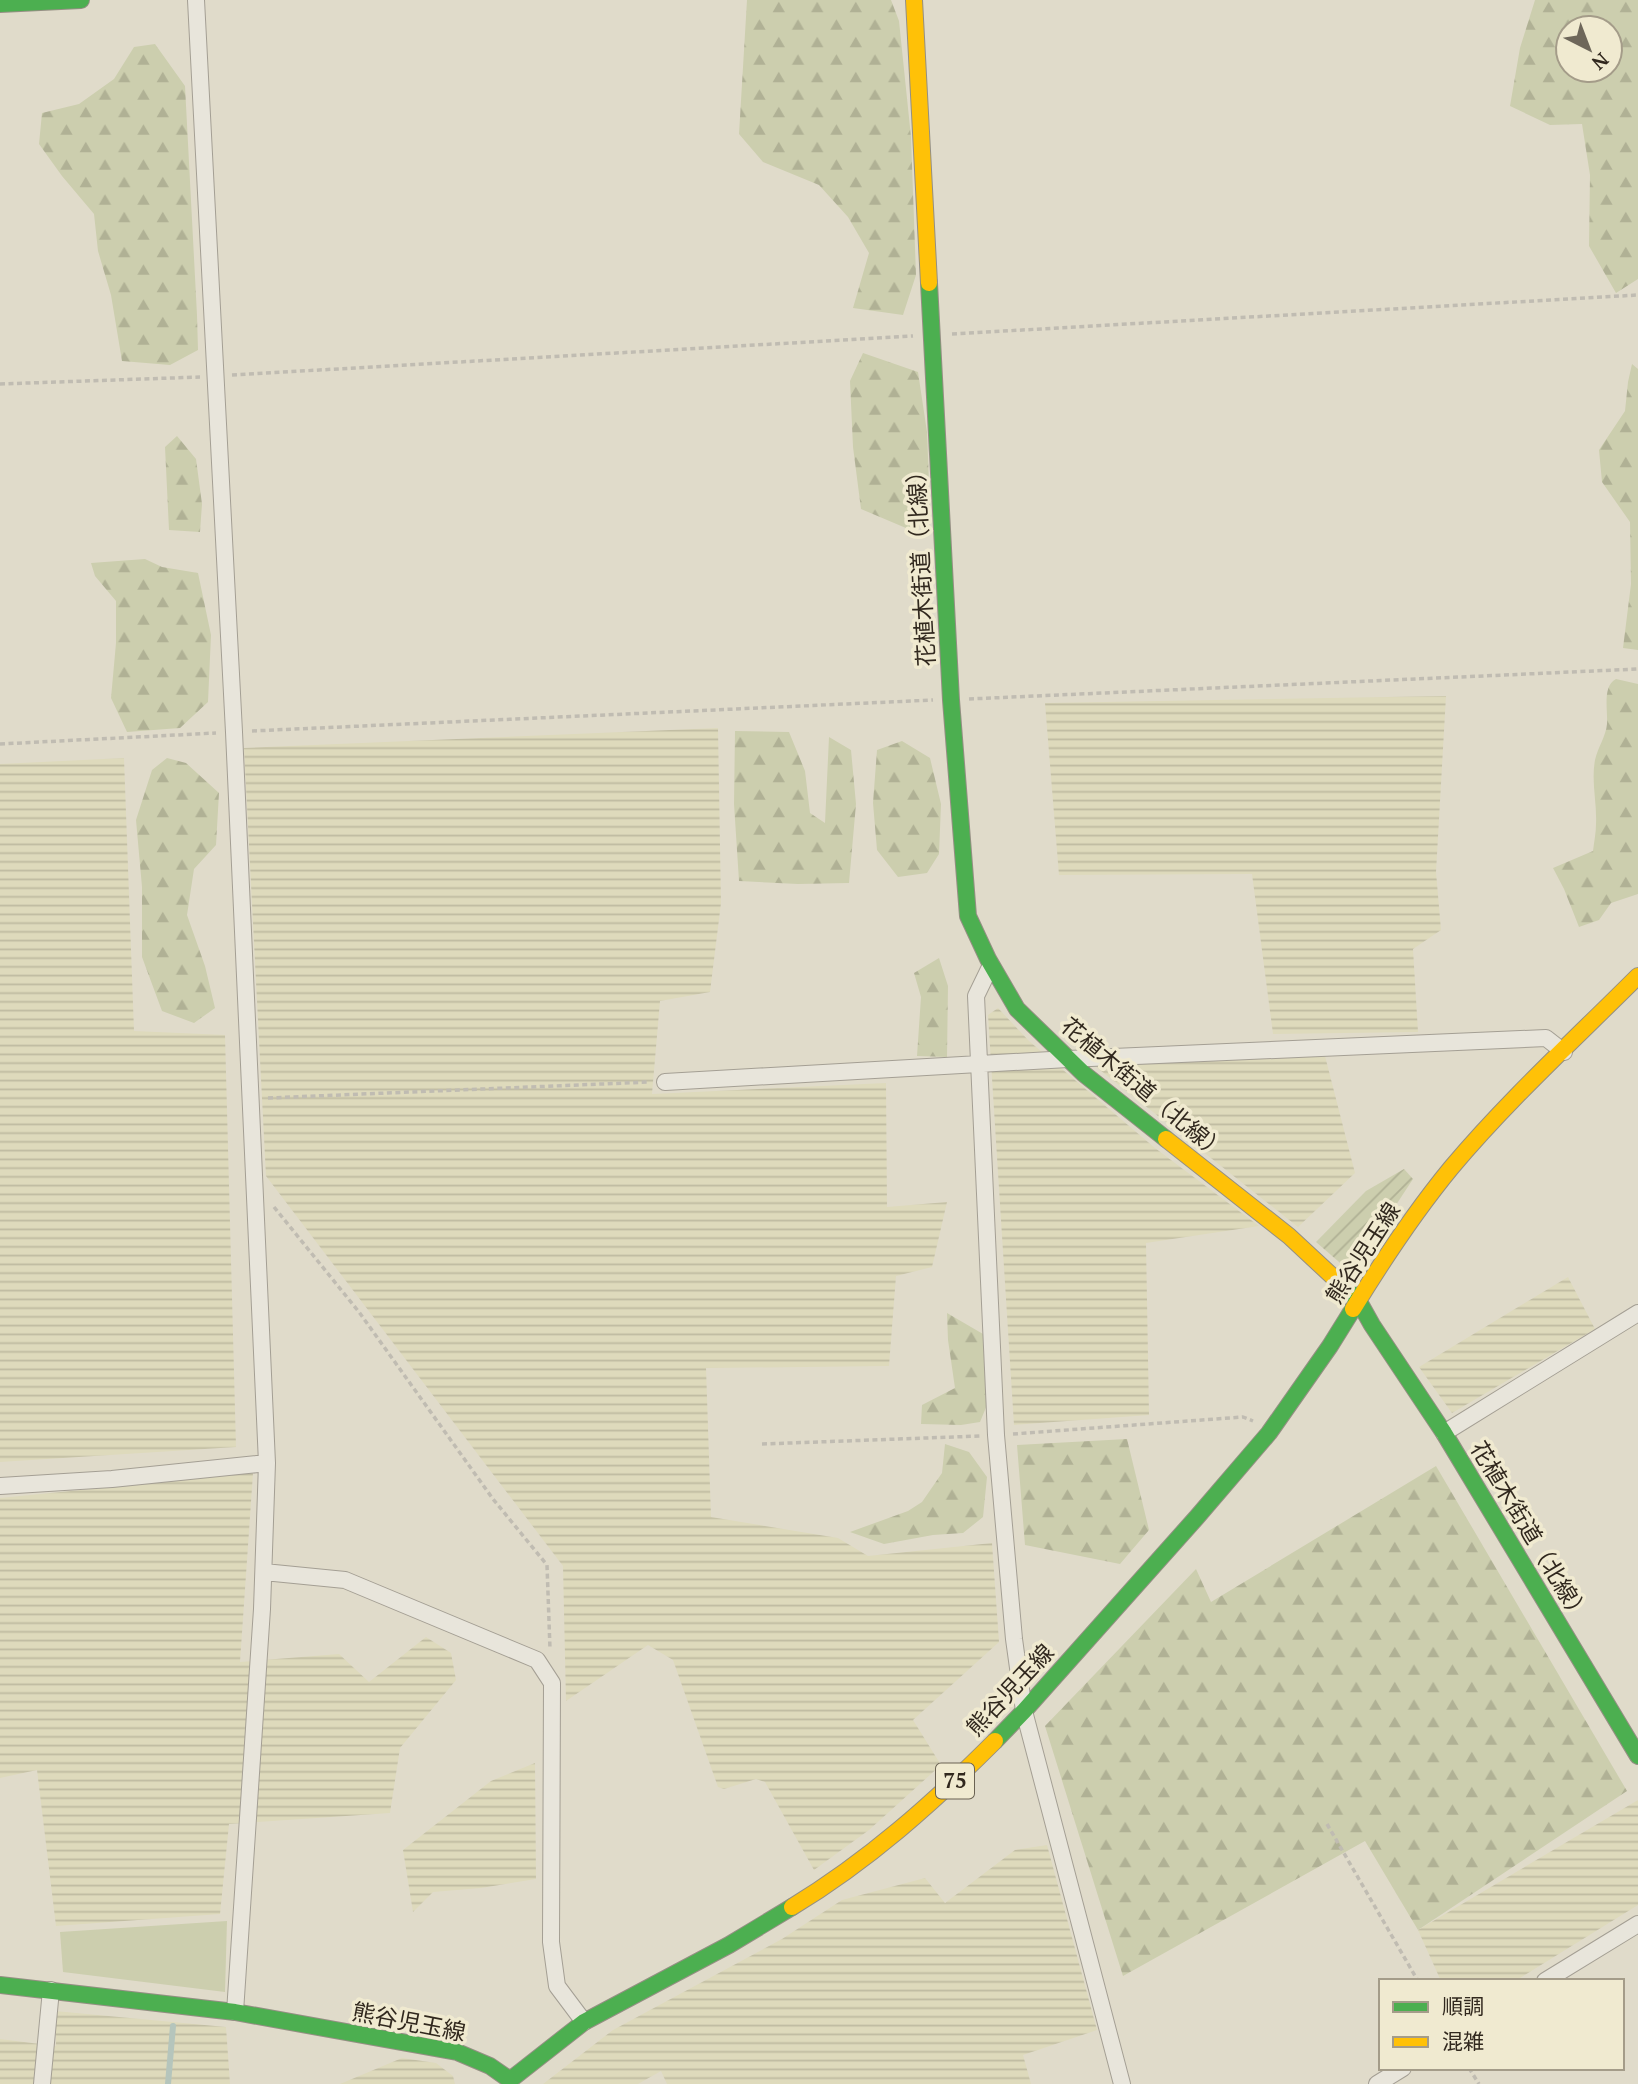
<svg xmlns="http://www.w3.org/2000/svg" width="1638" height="2084" font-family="'PT Serif','Noto Sans JP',serif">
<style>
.farmland{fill:url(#farmland-rules)}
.grass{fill:#ccceae}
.forest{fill:url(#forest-firs);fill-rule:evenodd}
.garden{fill:url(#garden-furrows)}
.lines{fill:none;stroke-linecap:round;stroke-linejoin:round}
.stream{stroke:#b5c5bc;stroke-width:6}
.street-casing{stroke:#a49f94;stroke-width:18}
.fast-casing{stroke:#948f83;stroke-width:18}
.slow-casing{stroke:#948f83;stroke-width:18}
.path{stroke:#c0bcb2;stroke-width:3.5;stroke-dasharray:5 3.5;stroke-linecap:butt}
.street{stroke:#e8e5db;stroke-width:16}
.fast{stroke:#4caf50;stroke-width:16}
.slow{stroke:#ffc107;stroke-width:16}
.labels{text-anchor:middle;stroke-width:7;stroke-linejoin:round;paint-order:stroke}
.shield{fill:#f0ead0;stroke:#6a6253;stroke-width:2}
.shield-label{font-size:21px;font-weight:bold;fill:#31281e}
.street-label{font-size:23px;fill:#31281e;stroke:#f0ead0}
</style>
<defs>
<pattern id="farmland-rules" width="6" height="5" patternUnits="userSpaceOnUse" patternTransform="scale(1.75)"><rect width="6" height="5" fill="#dedabc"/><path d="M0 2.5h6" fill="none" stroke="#bfbba1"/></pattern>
<pattern id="forest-firs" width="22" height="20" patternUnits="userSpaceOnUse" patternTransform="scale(1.75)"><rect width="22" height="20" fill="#ccceae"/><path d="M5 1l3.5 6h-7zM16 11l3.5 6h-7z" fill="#b0b195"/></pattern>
<pattern id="garden-furrows" width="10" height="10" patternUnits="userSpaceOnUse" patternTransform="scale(1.75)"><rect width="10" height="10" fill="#ccceae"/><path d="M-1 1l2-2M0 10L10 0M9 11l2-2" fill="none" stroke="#b0b195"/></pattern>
</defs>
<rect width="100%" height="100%" fill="#e0dbca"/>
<!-- farmland -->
<path class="farmland" d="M1446,696L1436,872L1441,930L1413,949L1418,1032L1273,1034L1252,874L1059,875L1045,703Z
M718,728L721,903L710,992L660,1001L652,1094L886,1083L887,1207L947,1202L932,1267L896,1276L889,1366L706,1368L711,1517L838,1538L868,1556L992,1543L999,1642L913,1720L941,1765L869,1830L814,1870L765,1782L756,1779L724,1789L718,1787L673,1660L648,1645L566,1701L563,1566L266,1176L244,748Z
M124,758L134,1031L225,1035L236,1447L0,1462V764Z
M998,1008L1029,1041L1155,1148L1259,1226L1146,1243L1149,1415L1014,1425L988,1015Z
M1325,1056L1355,1173L1298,1227L1095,1066Z
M1568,1277L1595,1329L1452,1413L1419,1367Z
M253,1473L240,1662L339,1654L369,1682L426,1637L451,1653L456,1680L400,1748L390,1813L229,1824L220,1914L56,1926L37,1770L0,1778V1498Z
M535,1763L536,1879L481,1888L433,1892L413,1912L403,1850L491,1781Z
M1638,1800V1905L1515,1981H1441L1418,1930Z
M1047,1845L1097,2030L1023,2055L1031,2084H667L661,2071L638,2084H543L613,2030L782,1939L842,1900L925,1878L945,1903L1015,1850Z
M55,2011L226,2027L230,2084H0V2039L56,2046Z
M402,2058L436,2063L453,2076L455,2084H340Z"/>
<!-- grass -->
<path class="grass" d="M227,1921L225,1992L63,1972L60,1932Z"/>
<!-- forest -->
<path class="forest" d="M747,0H891L899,21L911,137L916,275L903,315L853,308L869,253L848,217L819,185L763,162L739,134Z
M1535,0H1638V279L1616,293L1589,246L1590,175L1582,124L1550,125L1510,106L1520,48ZM1568,28H1610V70H1568Z
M155,44L185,86L197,315L198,350L170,365L122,361L111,295L98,251L94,214L62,176L39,144L42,113L79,104L114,79L134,47Z
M863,353L918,372L927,432L930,507L913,531L861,509L853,447L850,381Z
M1632,364L1638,369V650L1623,648L1631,584L1630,522L1602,482L1599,450L1625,411L1628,382Z
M177,436L196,459L202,504L200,532L169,530L165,447Z
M145,559L162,567L198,573L211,635L208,702L180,728L127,732L111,698L116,643V601L95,576L91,563Z
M1616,679L1638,684V894L1611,903L1599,920L1579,927L1564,889L1553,868L1593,851C1594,842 1596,833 1596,824C1597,802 1591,782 1595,760C1598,747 1606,736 1607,724C1608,710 1602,686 1616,679Z
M735,731L789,732L805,771L810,813L825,823L829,737L851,750L856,804L849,883L798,884L739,881L734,804Z
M902,741L930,758L941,804L939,854L927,873L898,877L877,850L873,803L877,750Z
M167,758L186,763L219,793L216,845L194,869L187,915L205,966L215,1008L194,1023L162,1011L142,957V887L136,820L152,770Z
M939,958L948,986L947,1057L917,1056L921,997L914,973Z
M947,1313L983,1334L993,1371L987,1405L980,1422L961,1425L921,1424L922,1405L955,1388L948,1340Z
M1127,1439L1149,1530L1120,1564L1025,1545L1017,1445Z
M945,1444L969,1452L987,1477L983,1517L963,1533L933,1535L884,1544L850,1532L908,1511L922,1502L942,1473Z
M1436,1466L1627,1791L1418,1930L1365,1841L1123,1976L1045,1726L1196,1569L1211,1602Z"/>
<!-- garden -->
<path class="garden" d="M1404,1169L1413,1179L1360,1260L1346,1268L1316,1242L1366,1191Z"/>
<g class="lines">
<!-- stream -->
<path class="stream" d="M168,2084L173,2026"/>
<!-- street casing -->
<g class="street-casing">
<path id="street" d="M196,0L234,732L267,1463L262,1609L235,2012
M991,965L976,996L996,1435L1014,1639L1024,1711L1122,2084
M665,1082L1068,1059L1546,1038L1564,1052
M1444,1433L1638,1313
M0,1486L112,1479L267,1463
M264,1572L345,1580L537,1660L552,1683L551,1942L557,1986L584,2022
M1545,1981L1638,1924
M42,2084L51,1990
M1377,2084L1403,2068"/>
</g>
<!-- fast casing -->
<g class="fast-casing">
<path id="fast" d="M0,4L81,0
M929,283L951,700L968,916L988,959L1017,1009L1084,1074L1166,1139
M1346,1289L1358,1300L1372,1325L1444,1433L1638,1756
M995,1741L1024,1711L1197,1517L1269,1433L1330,1346L1353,1309
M0,1985L235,2012L457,2052L490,2066L510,2080L584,2022L729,1945L792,1907"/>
</g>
<!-- slow casing -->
<g class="slow-casing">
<path id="slow" d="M914,0L929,283
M1166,1139L1289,1236L1346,1289
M1353,1309C1383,1260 1414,1213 1451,1168C1508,1100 1575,1039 1638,976
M792,1907C868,1861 933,1803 995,1741"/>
</g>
<!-- path -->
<path class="path" d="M952,334L1638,295
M232,375L913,336
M0,384L200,377
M969,699L1638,669
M252,731L933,700
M0,744L216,733
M268,1098L649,1082
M274,1207L359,1312L493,1499L547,1565L550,1649
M1013,1434L1243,1417L1253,1421
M762,1444L981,1436
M1327,1824L1418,1981
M1469,2068L1479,2084"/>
<!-- street -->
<use href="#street" class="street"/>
<!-- fast -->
<use href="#fast" class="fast"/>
<!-- slow -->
<use href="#slow" class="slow"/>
</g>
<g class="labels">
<!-- shield labels -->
<rect class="shield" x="936" y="1763.5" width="38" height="35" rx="5"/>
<g class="shield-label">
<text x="955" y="1788">75</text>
</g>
<!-- street labels -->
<g class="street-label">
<text transform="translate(921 563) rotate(-93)" y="8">花植木街道（北線）</text>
<text transform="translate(1144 1089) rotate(40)" y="8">花植木街道（北線）</text>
<text transform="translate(1363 1253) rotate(-57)" y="8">熊谷児玉線</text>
<text transform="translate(1530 1532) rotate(59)" y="8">花植木街道（北線）</text>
<text transform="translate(1010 1690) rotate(-47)" y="8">熊谷児玉線</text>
<text transform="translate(409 2022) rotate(11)" y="8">熊谷児玉線</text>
</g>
</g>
<!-- legend -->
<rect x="1379" y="1979" width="245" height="91" fill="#f0ead0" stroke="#a49c89" stroke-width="2"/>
<rect x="1393" y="2002" width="35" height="10" fill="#4caf50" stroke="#a49c89" stroke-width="2"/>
<text x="1442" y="2014" font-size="21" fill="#31281e">順調</text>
<rect x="1393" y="2037" width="35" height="10" fill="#ffc107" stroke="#a49c89" stroke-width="2"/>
<text x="1442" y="2049" font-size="21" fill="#31281e">混雑</text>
<!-- north arrow -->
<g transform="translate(1589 49) rotate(138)"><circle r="33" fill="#f0ead0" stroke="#a49c89" stroke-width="2"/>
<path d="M0-5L12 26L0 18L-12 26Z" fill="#6e675a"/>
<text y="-10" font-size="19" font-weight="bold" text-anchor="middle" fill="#31281e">N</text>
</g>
</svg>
